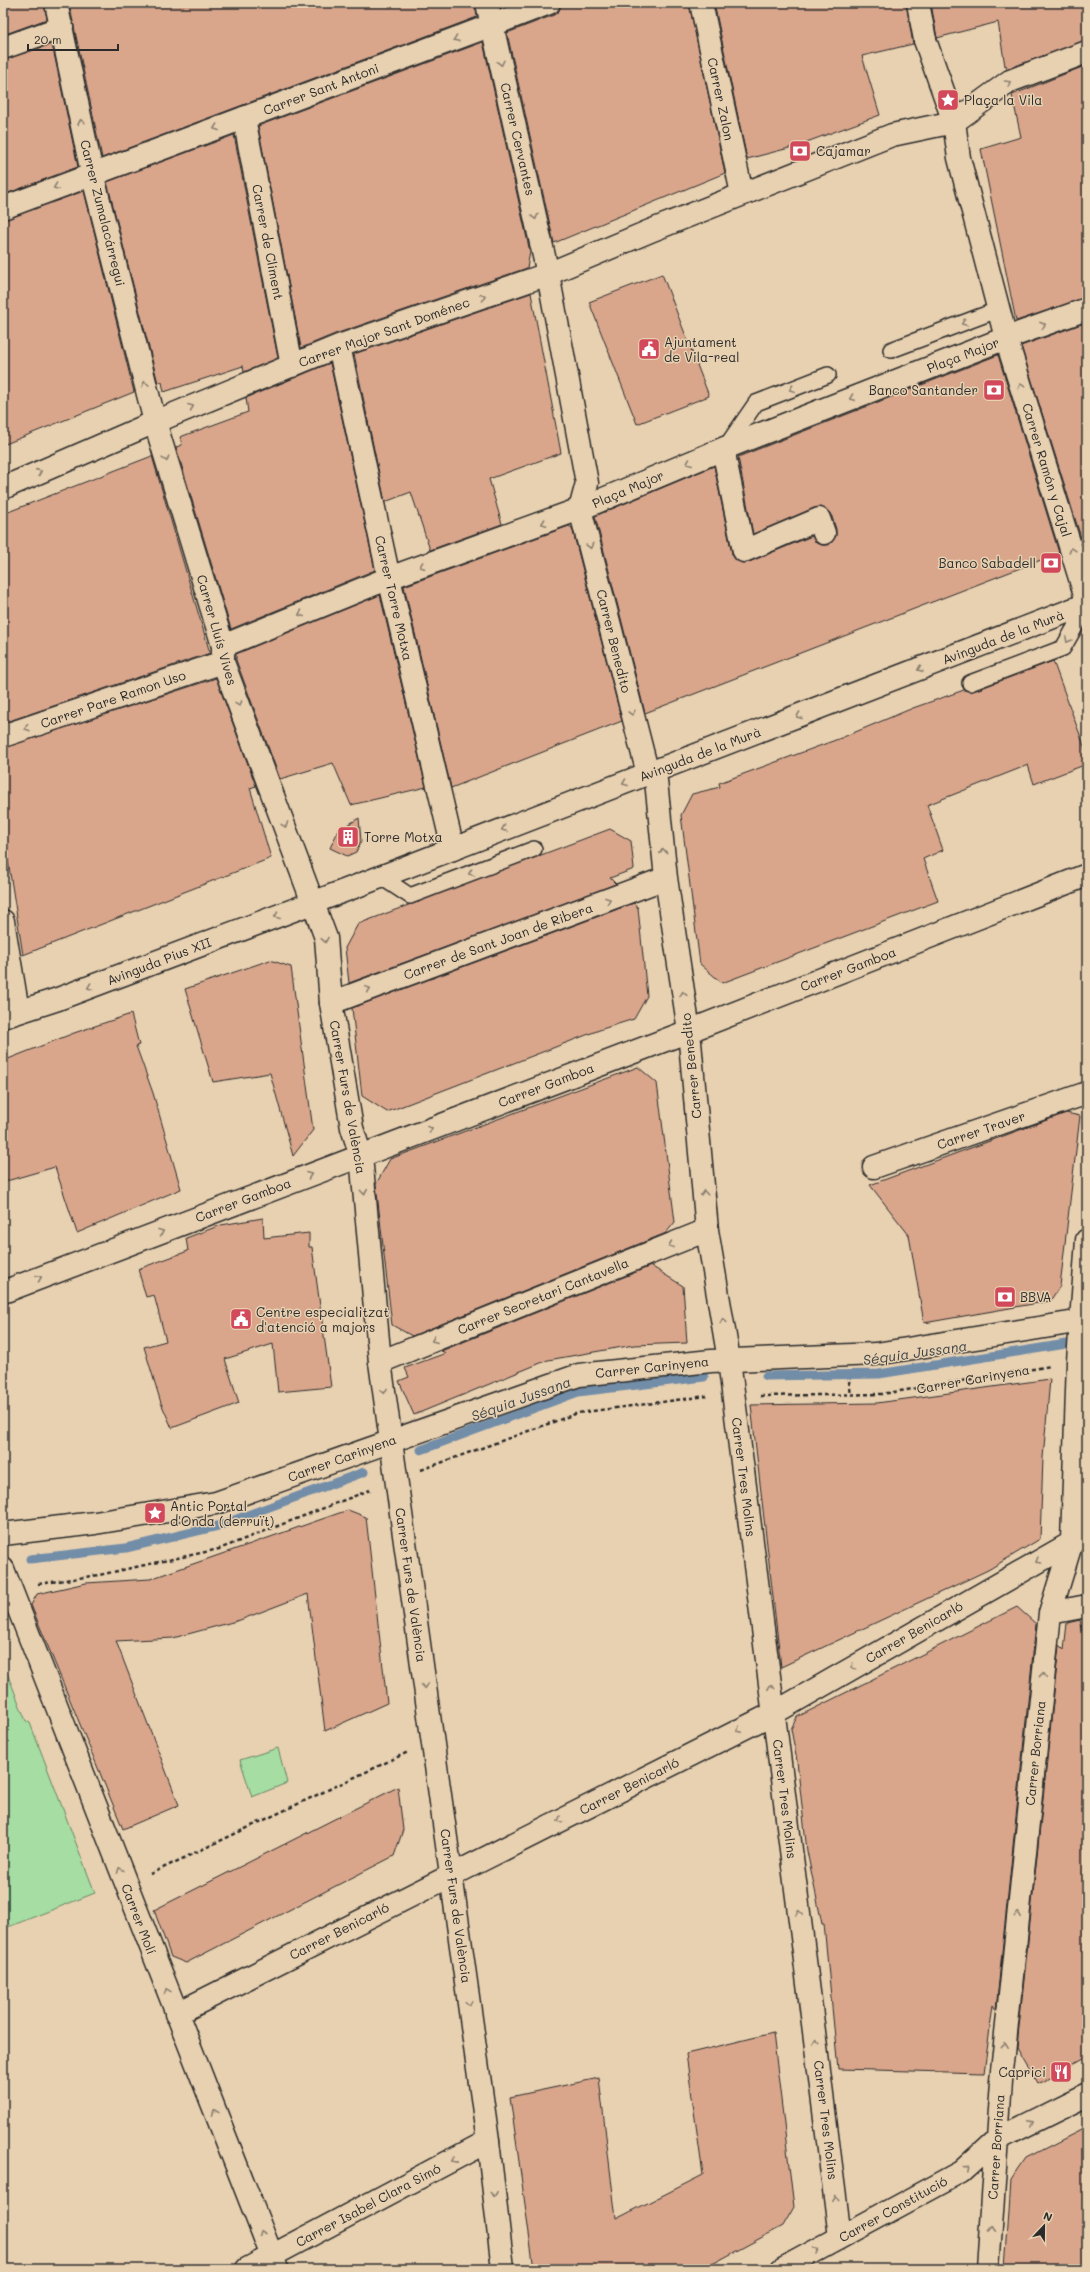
<svg xmlns="http://www.w3.org/2000/svg" width="1090" height="2272" font-family="Mali,sans-serif">
<style>
.green{fill:#a5dda2;stroke:#688466}
.lines{fill:none;stroke-linecap:round;stroke-linejoin:round}
.stream{stroke:#728da8;stroke-width:9}
.building{fill:#d9a68c;stroke:#2b2b2b}
.service-casing{stroke:#2b2b2b;stroke-width:18}
.pedestrian-casing{stroke:#2b2b2b;stroke-width:25}
.minor-casing{stroke:#2b2b2b;stroke-width:25}
.tertiary-casing{stroke:#2b2b2b;stroke-width:25}
.secondary-casing{stroke:#2b2b2b;stroke-width:25}
.path{stroke:#2b2b2b;stroke-width:2.5;stroke-dasharray:4 3;stroke-linecap:butt}
.service{stroke:#e8d1b1;stroke-width:15}
.pedestrian{stroke:#e8d1b1;stroke-width:22}
.minor{stroke:#e8d1b1;stroke-width:22}
.tertiary{stroke:#e8d1b1;stroke-width:22}
.secondary{stroke:#e8d1b1;stroke-width:22}
.oneway{stroke:#8a7e6e}
.labels{text-anchor:middle;stroke-width:3;stroke-linejoin:round;paint-order:stroke}
.street-label{font-size:13px;fill:#2b2b2b;stroke:#e8d1b1}
.poi-label{font-size:13px;fill:#2b2b2b;stroke:#e8d1b1;text-anchor:start}
.water-label{font-size:14px;font-style:italic;fill:#3d444a;stroke:#e8d1b1}
</style>
<rect width="100%" height="100%" fill="#e8d1b1"/>
<filter id="ink" filterUnits="userSpaceOnUse"><feTurbulence type="fractalNoise" baseFrequency=".025" numOctaves="2"/><feDisplacementMap in="SourceGraphic" scale="8" xChannelSelector="R" yChannelSelector="G"/><feConvolveMatrix kernelMatrix="1 2 1 2 8 2 1 2 1" color-interpolation-filters="sRGB"/></filter>
<g filter="url(#ink)">
<!-- green -->
<path class="green" d="M3,1663L26,1721L30,1723L95,1893L3,1929Z
M278,1748L287,1783L252,1797L240,1760Z"/>
<g class="lines">
<!-- stream -->
<path class="stream" d="M766,1376L879,1374L1066,1344
M421,1450L578,1392L704,1377
M30,1559L126,1548L218,1526L364,1472"/>
</g>
<!-- building -->
<path class="building" d="M3,3H44L47,19L3,35Z
M69,3H475L477,17L102,158Z
M500,3H514L501,8Z
M561,3H689L725,173L554,243L507,33L554,15L559,11Z
M714,3H906L913,44L862,56L880,115L793,147L747,159Z
M931,3H1087V40L1007,69L1006,65L1005,66L998,22L937,38Z
M483,42L530,252L527,268L335,334L301,348L258,126Z
M52,44L78,167L3,195V60Z
M1087,65V297L1016,321L981,149L1021,137L1012,95Z
M234,135L278,358L244,372L243,366L164,392L162,382L158,383L107,182Z
M84,191L134,392L3,445V220Z
M662,274L709,396L637,424L589,302Z
M531,293L561,453L489,479L502,524L430,550L411,492L385,502L354,354Z
M1087,322V543L1083,544L1021,346Z
M998,355L1059,553L645,713L595,516L714,466L732,554L736,560L742,563L749,562L812,536L816,543L822,545H829L836,536V529L831,514L821,507L814,508L753,534L738,457Z
M330,363L375,570L231,629L176,447L182,445L180,437L248,412L246,398Z
M152,456L210,653L3,723V514Z
M569,526L572,528L622,721L451,788L404,586Z
M380,595L426,787L351,805L333,763L280,779L236,660V654Z
M1053,661L1087,754V764L1034,784L1028,765L927,805L943,850L923,859L938,901L722,983L700,964L681,815L692,794L720,787L719,783L841,738L913,708L964,690L973,691Z
M216,678L256,786L250,788L271,858L23,955L3,829V748Z
M359,818L361,841L356,852L347,856L330,848L338,831Z
M610,829L631,841L634,869L610,878L616,884L349,983L345,948L358,924Z
M634,903L638,908L647,996L634,1019L602,1029L387,1112L362,1096L352,1008Z
M270,960L291,967L313,1130L293,1156L270,1073L213,1082L185,989Z
M131,1014L139,1045L136,1046L153,1093L181,1189L77,1233L55,1167L3,1182V1061L74,1033Z
M638,1067L657,1083L675,1222L666,1233L412,1336L392,1325L376,1184L390,1159Z
M1066,1113L1080,1116L1060,1286L1050,1301L924,1323L909,1235L870,1185Z
M263,1218L264,1238L309,1233V1247H312L331,1387L278,1392L273,1344L225,1359L239,1403L172,1428L161,1403L144,1347L166,1341L154,1295L146,1297L138,1269L188,1251L186,1238L221,1225Z
M651,1266L683,1286L687,1343L634,1345L548,1360L414,1415L399,1381L409,1377L405,1368L446,1353L441,1351Z
M1050,1379L1043,1458L1040,1539L988,1570L781,1667L751,1405L877,1403Z
M348,1510L366,1517L387,1703L325,1731L308,1594L240,1620L173,1638L116,1641L179,1805L123,1829L31,1605L37,1594L86,1583L150,1579Z
M1017,1607L1036,1624L996,2010L993,2005L984,2073L838,2069L824,1924H822L807,1851L797,1761L791,1729L797,1717Z
M1080,1620L1087,1648V2056L1038,2084L1017,2047L1059,1645L1064,1650L1067,1623Z
M398,1787L403,1830L394,1856L186,1963L171,1957L154,1910Z
M773,2033L794,2207L783,2226L703,2269H534L510,2097L599,2078L616,2219L703,2175L686,2054Z
M1087,2127V2269H1005L1011,2180L1026,2158Z"/>
<g class="lines">
<!-- service casing -->
<g class="service-casing">
<path id="service" d="M891,350L1000,309
M725,448L756,403L828,375
M970,683L1063,648L1087,606
M381,877L410,896L534,849"/>
</g>
<!-- pedestrian casing -->
<g class="pedestrian-casing">
<path id="pedestrian" d="M701,3L742,194
M918,3L925,40
M244,118L292,366
M339,346L389,578L453,849
M155,422L339,346L548,274L650,231L892,135L954,122L1010,81L1087,52
M824,533L819,519L744,551L725,459V448L1006,338L1087,309
M223,646L389,578L580,509L587,483L548,274L492,25L549,3
M3,1534L95,1523L216,1503L579,1375L711,1361L876,1354L1082,1321"/>
</g>
<!-- minor casing -->
<g class="minor-casing">
<path id="minor" d="M56,3L92,173L155,422L223,646V662L313,903
M925,40L954,122L959,158L1006,338L1087,601
M3,48L62,27
M3,208L492,25L487,3
M3,488L155,422
M3,736L223,662
M655,771L666,878L689,1031L707,1230L729,1360L840,2237
M648,774L580,509L725,448
M3,921L18,1011
M331,1003L666,878
M874,1167L1087,1093
M3,1292L689,1031L1087,875
M380,1362L707,1230
M3,1569L277,2269
M1050,1613L1087,1606
M176,2014L774,1713L1078,1539
M247,2269L488,2141
M782,2269L961,2172L996,2140L1087,2095
M988,2269L1001,2081L1050,1613L1072,1541L1078,1361L1087,1240"/>
</g>
<!-- tertiary casing -->
<g class="tertiary-casing">
<path id="tertiary" d="M313,903L326,938L331,1003L352,1128L361,1156L380,1362L488,2141L503,2269"/>
</g>
<!-- secondary casing -->
<g class="secondary-casing">
<path id="secondary" d="M3,1017L58,999L357,886L1087,604"/>
</g>
<!-- path -->
<path class="path" d="M849,1381L851,1395
M760,1396L882,1394L1051,1366
M421,1470L578,1413L707,1396
M38,1584L99,1575L219,1549L370,1490
M150,1874L408,1752"/>
<!-- service -->
<use href="#service" class="service"/>
<!-- pedestrian -->
<use href="#pedestrian" class="pedestrian"/>
<!-- minor -->
<use href="#minor" class="minor"/>
<!-- tertiary -->
<use href="#tertiary" class="tertiary"/>
<!-- secondary -->
<use href="#secondary" class="secondary"/>
</g>
<!-- one-way arrows -->
<defs><path id="oneway-chevron" d="M-2-3.5L2.5 0L-2 3.5" fill="none" stroke-width="1.6" stroke-linecap="round" stroke-linejoin="round"/></defs>
<g class="oneway">
<use href="#oneway-chevron" transform="translate(456 39) rotate(159)"/>
<use href="#oneway-chevron" transform="translate(501 63) rotate(77)"/>
<use href="#oneway-chevron" transform="translate(1008 83) rotate(-31)"/>
<use href="#oneway-chevron" transform="translate(81 122) rotate(-102)"/>
<use href="#oneway-chevron" transform="translate(216 128) rotate(160)"/>
<use href="#oneway-chevron" transform="translate(56 187) rotate(159)"/>
<use href="#oneway-chevron" transform="translate(535 217) rotate(77)"/>
<use href="#oneway-chevron" transform="translate(483 297) rotate(-19)"/>
<use href="#oneway-chevron" transform="translate(964 323) rotate(159)"/>
<use href="#oneway-chevron" transform="translate(1043 325) rotate(-20)"/>
<use href="#oneway-chevron" transform="translate(145 384) rotate(-104)"/>
<use href="#oneway-chevron" transform="translate(1021 386) rotate(-107)"/>
<use href="#oneway-chevron" transform="translate(792 389) rotate(159)"/>
<use href="#oneway-chevron" transform="translate(852 398) rotate(159)"/>
<use href="#oneway-chevron" transform="translate(191 407) rotate(-22)"/>
<use href="#oneway-chevron" transform="translate(166 459) rotate(73)"/>
<use href="#oneway-chevron" transform="translate(689 463) rotate(157)"/>
<use href="#oneway-chevron" transform="translate(39 472) rotate(-24)"/>
<use href="#oneway-chevron" transform="translate(544 523) rotate(160)"/>
<use href="#oneway-chevron" transform="translate(590 546) rotate(76)"/>
<use href="#oneway-chevron" transform="translate(1072 550) rotate(-107)"/>
<use href="#oneway-chevron" transform="translate(422 566) rotate(160)"/>
<use href="#oneway-chevron" transform="translate(301 614) rotate(158)"/>
<use href="#oneway-chevron" transform="translate(1068 640) rotate(120)"/>
<use href="#oneway-chevron" transform="translate(920 669) rotate(159)"/>
<use href="#oneway-chevron" transform="translate(239 704) rotate(70)"/>
<use href="#oneway-chevron" transform="translate(632 713) rotate(76)"/>
<use href="#oneway-chevron" transform="translate(799 716) rotate(159)"/>
<use href="#oneway-chevron" transform="translate(27 728) rotate(161)"/>
<use href="#oneway-chevron" transform="translate(625 783) rotate(159)"/>
<use href="#oneway-chevron" transform="translate(285 825) rotate(70)"/>
<use href="#oneway-chevron" transform="translate(504 829) rotate(159)"/>
<use href="#oneway-chevron" transform="translate(663 851) rotate(-96)"/>
<use href="#oneway-chevron" transform="translate(471 873) rotate(159)"/>
<use href="#oneway-chevron" transform="translate(608 900) rotate(-20)"/>
<use href="#oneway-chevron" transform="translate(277 916) rotate(159)"/>
<use href="#oneway-chevron" transform="translate(325 940) rotate(80)"/>
<use href="#oneway-chevron" transform="translate(90 987) rotate(159)"/>
<use href="#oneway-chevron" transform="translate(368 989) rotate(-20)"/>
<use href="#oneway-chevron" transform="translate(683 994) rotate(-99)"/>
<use href="#oneway-chevron" transform="translate(430 1129) rotate(-21)"/>
<use href="#oneway-chevron" transform="translate(309 1175) rotate(-21)"/>
<use href="#oneway-chevron" transform="translate(364 1192) rotate(85)"/>
<use href="#oneway-chevron" transform="translate(704 1193) rotate(-95)"/>
<use href="#oneway-chevron" transform="translate(161 1232) rotate(-21)"/>
<use href="#oneway-chevron" transform="translate(671 1245) rotate(158)"/>
<use href="#oneway-chevron" transform="translate(39 1278) rotate(-21)"/>
<use href="#oneway-chevron" transform="translate(723 1321) rotate(-100)"/>
<use href="#oneway-chevron" transform="translate(434 1340) rotate(158)"/>
<use href="#oneway-chevron" transform="translate(384 1391) rotate(81)"/>
<use href="#oneway-chevron" transform="translate(1038 1561) rotate(150)"/>
<use href="#oneway-chevron" transform="translate(853 1667) rotate(150)"/>
<use href="#oneway-chevron" transform="translate(1043 1675) rotate(-84)"/>
<use href="#oneway-chevron" transform="translate(425 1686) rotate(82)"/>
<use href="#oneway-chevron" transform="translate(771 1687) rotate(-97)"/>
<use href="#oneway-chevron" transform="translate(739 1730) rotate(153)"/>
<use href="#oneway-chevron" transform="translate(560 1820) rotate(153)"/>
<use href="#oneway-chevron" transform="translate(120 1870) rotate(-111)"/>
<use href="#oneway-chevron" transform="translate(799 1913) rotate(-97)"/>
<use href="#oneway-chevron" transform="translate(1018 1915) rotate(-84)"/>
<use href="#oneway-chevron" transform="translate(167 1991) rotate(-111)"/>
<use href="#oneway-chevron" transform="translate(469 2003) rotate(82)"/>
<use href="#oneway-chevron" transform="translate(816 2042) rotate(-97)"/>
<use href="#oneway-chevron" transform="translate(1004 2045) rotate(-84)"/>
<use href="#oneway-chevron" transform="translate(215 2112) rotate(-111)"/>
<use href="#oneway-chevron" transform="translate(1031 2123) rotate(-26)"/>
<use href="#oneway-chevron" transform="translate(454 2160) rotate(152)"/>
<use href="#oneway-chevron" transform="translate(967 2167) rotate(-42)"/>
<use href="#oneway-chevron" transform="translate(494 2194) rotate(83)"/>
<use href="#oneway-chevron" transform="translate(835 2199) rotate(-97)"/>
<use href="#oneway-chevron" transform="translate(991 2230) rotate(-87)"/>
<use href="#oneway-chevron" transform="translate(262 2233) rotate(-111)"/>
<use href="#oneway-chevron" transform="translate(817 2250) rotate(-29)"/>
</g>
</g>
<!-- icons -->
<defs>
<g id="sight-square" transform="scale(1.15)"><rect x="-9" y="-9" width="18" height="18" rx="4" fill="#d1495b" stroke="#e8d1b1"/><path d="M0-6L1.8-2.2L6-1.7L2.9 1.2L3.7 5.4L0 3.3L-3.7 5.4L-2.9 1.2L-6-1.7L-1.8-2.2Z" fill="#fff"/></g>
<g id="bank-square" transform="scale(1.15)"><rect x="-9" y="-9" width="18" height="18" rx="4" fill="#d1495b" stroke="#e8d1b1"/><path d="M-6-4H6V4H-6ZM0-2.3a2.3 2.3 0 1 0 0 4.6a2.3 2.3 0 1 0 0-4.6Z" fill="#fff"/></g>
<g id="civic-square" transform="scale(1.15)"><rect x="-9" y="-9" width="18" height="18" rx="4" fill="#d1495b" stroke="#e8d1b1"/><path d="M-.6-6.5H3V-4.5H.6V-3L4-1V1h2V6H-6V1h2V-1L-.6-3ZM-1.2 2.5V6h2.4V2.5Z" fill="#fff"/></g>
<g id="building-square" transform="scale(1.15)"><rect x="-9" y="-9" width="18" height="18" rx="4" fill="#d1495b" stroke="#e8d1b1"/><path d="M-4-6H4V6H1V3H-1V6H-4ZM-2.5-4.3h1.7v1.8h-1.7ZM.8-4.3h1.7v1.8H.8ZM-2.5-1h1.7V.8h-1.7ZM.8-1h1.7V.8H.8Z" fill="#fff"/></g>
<g id="restaurant-square" transform="scale(1.15)"><rect x="-9" y="-9" width="18" height="18" rx="4" fill="#d1495b" stroke="#e8d1b1"/><path d="M-5-6h1v4h1v-4h1v4h1v-4h1v5L-1.5 .5V6h-2V.5L-5-1ZM5-6V6H3V1.5H1.5Q1.5-4 5-6Z" fill="#fff"/></g>
</defs>
<g fill-rule="evenodd">
<use href="#sight-square" x="948" y="100"/>
<use href="#bank-square" x="800" y="151"/>
<use href="#civic-square" x="649" y="349"/>
<use href="#bank-square" x="994" y="390"/>
<use href="#bank-square" x="1051" y="563"/>
<use href="#building-square" x="348" y="837"/>
<use href="#bank-square" x="1005" y="1297"/>
<use href="#civic-square" x="241" y="1319"/>
<use href="#sight-square" x="155" y="1513"/>
<use href="#restaurant-square" x="1061" y="2072"/>
</g>
<g class="labels">
<!-- street labels -->
<g class="street-label">
<text transform="translate(321 89) rotate(-21)" y="5">Carrer Sant Antoni</text>
<text transform="translate(721 99) rotate(78)" y="5">Carrer Zalon</text>
<text transform="translate(518 139) rotate(77)" y="5">Carrer Cervantes</text>
<text transform="translate(103 213) rotate(76)" y="5">Carrer Zumalacárregui</text>
<text transform="translate(268 242) rotate(79)" y="5">Carrer de Climent</text>
<text transform="translate(384 332) rotate(-20)" y="5">Carrer Major Sant Doménec</text>
<text transform="translate(963 355) rotate(-21)" y="5">Plaça Major</text>
<text transform="translate(1047 470) rotate(73)" y="5">Carrer Ramón y Cajal</text>
<text transform="translate(628 489) rotate(-23)" y="5">Plaça Major</text>
<text transform="translate(394 598) rotate(77)" y="5">Carrer Torre Motxa</text>
<text transform="translate(217 630) rotate(74)" y="5">Carrer Lluís Vives</text>
<text transform="translate(1003 637) rotate(-21)" y="5">Avinguda de la Murà</text>
<text transform="translate(614 641) rotate(76)" y="5">Carrer Benedito</text>
<text transform="translate(113 699) rotate(-19)" y="5">Carrer Pare Ramon Uso</text>
<text transform="translate(700 754) rotate(-21)" y="5">Avinguda de la Murà</text>
<text transform="translate(498 941) rotate(-20)" y="5">Carrer de Sant Joan de Ribera</text>
<text transform="translate(159 961) rotate(-21)" y="5">Avinguda Pius XII</text>
<text transform="translate(848 969) rotate(-21)" y="5">Carrer Gamboa</text>
<text transform="translate(691 1066) rotate(-96)" y="5">Carrer Benedito</text>
<text transform="translate(546 1085) rotate(-21)" y="5">Carrer Gamboa</text>
<text transform="translate(348 1097) rotate(80)" y="5">Carrer Furs de València</text>
<text transform="translate(981 1130) rotate(-19)" y="5">Carrer Traver</text>
<text transform="translate(243 1200) rotate(-21)" y="5">Carrer Gamboa</text>
<text transform="translate(543 1296) rotate(-22)" y="5">Carrer Secretari Cantavella</text>
<text transform="translate(652 1367) rotate(-6)" y="5">Carrer Carinyena</text>
<text transform="translate(973 1379) rotate(-10)" y="5">Carrer Carinyena</text>
<text transform="translate(342 1458) rotate(-20)" y="5">Carrer Carinyena</text>
<text transform="translate(744 1477) rotate(83)" y="5">Carrer Tres Molins</text>
<text transform="translate(411 1585) rotate(82)" y="5">Carrer Furs de València</text>
<text transform="translate(914 1632) rotate(-30)" y="5">Carrer Benicarló</text>
<text transform="translate(1035 1753) rotate(-84)" y="5">Carrer Borriana</text>
<text transform="translate(629 1786) rotate(-27)" y="5">Carrer Benicarló</text>
<text transform="translate(785 1799) rotate(83)" y="5">Carrer Tres Molins</text>
<text transform="translate(456 1906) rotate(82)" y="5">Carrer Furs de València</text>
<text transform="translate(139 1919) rotate(69)" y="5">Carrer Molí</text>
<text transform="translate(339 1931) rotate(-27)" y="5">Carrer Benicarló</text>
<text transform="translate(826 2120) rotate(83)" y="5">Carrer Tres Molins</text>
<text transform="translate(996 2147) rotate(-86)" y="5">Carrer Borriana</text>
<text transform="translate(368 2205) rotate(-28)" y="5">Carrer Isabel Clara Simó</text>
<text transform="translate(893 2209) rotate(-29)" y="5">Carrer Constitució</text>
</g>
<!-- poi labels -->
<g class="poi-label">
<text x="964" y="105">Plaça la Vila</text>
<text x="816" y="156">Cajamar</text>
<text x="664" y="347">Ajuntament<tspan x="664" dy="15">de Vila-real</tspan></text>
<text x="978" y="395" text-anchor="end">Banco Santander</text>
<text x="1036" y="568" text-anchor="end">Banco Sabadell</text>
<text x="364" y="842">Torre Motxa</text>
<text x="1020" y="1302">BBVA</text>
<text x="256" y="1317">Centre especialitzat<tspan x="256" dy="15">d'atenció a majors</tspan></text>
<text x="170" y="1511">Antic Portal<tspan x="170" dy="15">d'Onda (derruït)</tspan></text>
<text x="1046" y="2077" text-anchor="end">Caprici</text>
</g>
<!-- water labels -->
<g class="water-label">
<text transform="translate(915 1353) rotate(-8)" y="5">Séquia Jussana</text>
<text transform="translate(521 1399) rotate(-20)" y="5">Séquia Jussana</text>
</g>
</g>
<!-- margin -->
<rect width="1090" height="2272" fill="none" stroke="#e8d1b1" stroke-width="16"/>
<rect x="8" y="8" width="1074" height="2256" fill="none" stroke="#2b2b2b" stroke-width="1.5" filter="url(#ink)"/>
<!-- north arrow -->
<g transform="translate(1044 2226) rotate(22)" stroke="#e8d1b1" stroke-width="3" paint-order="stroke">
<path d="M0-3L7 15L0 10L-7 15Z" fill="#2b2b2b"/>
<text y="-6" font-size="11" font-weight="bold" text-anchor="middle" fill="#2b2b2b">N</text>
</g>
<!-- scale -->
<path d="M28 44v6h90v-6" fill="none" stroke="#2b2b2b" stroke-width="2"/>
<text x="34" y="44" font-size="12" fill="#2b2b2b" stroke="#e8d1b1" stroke-width="3" paint-order="stroke">20 m</text>
</svg>
